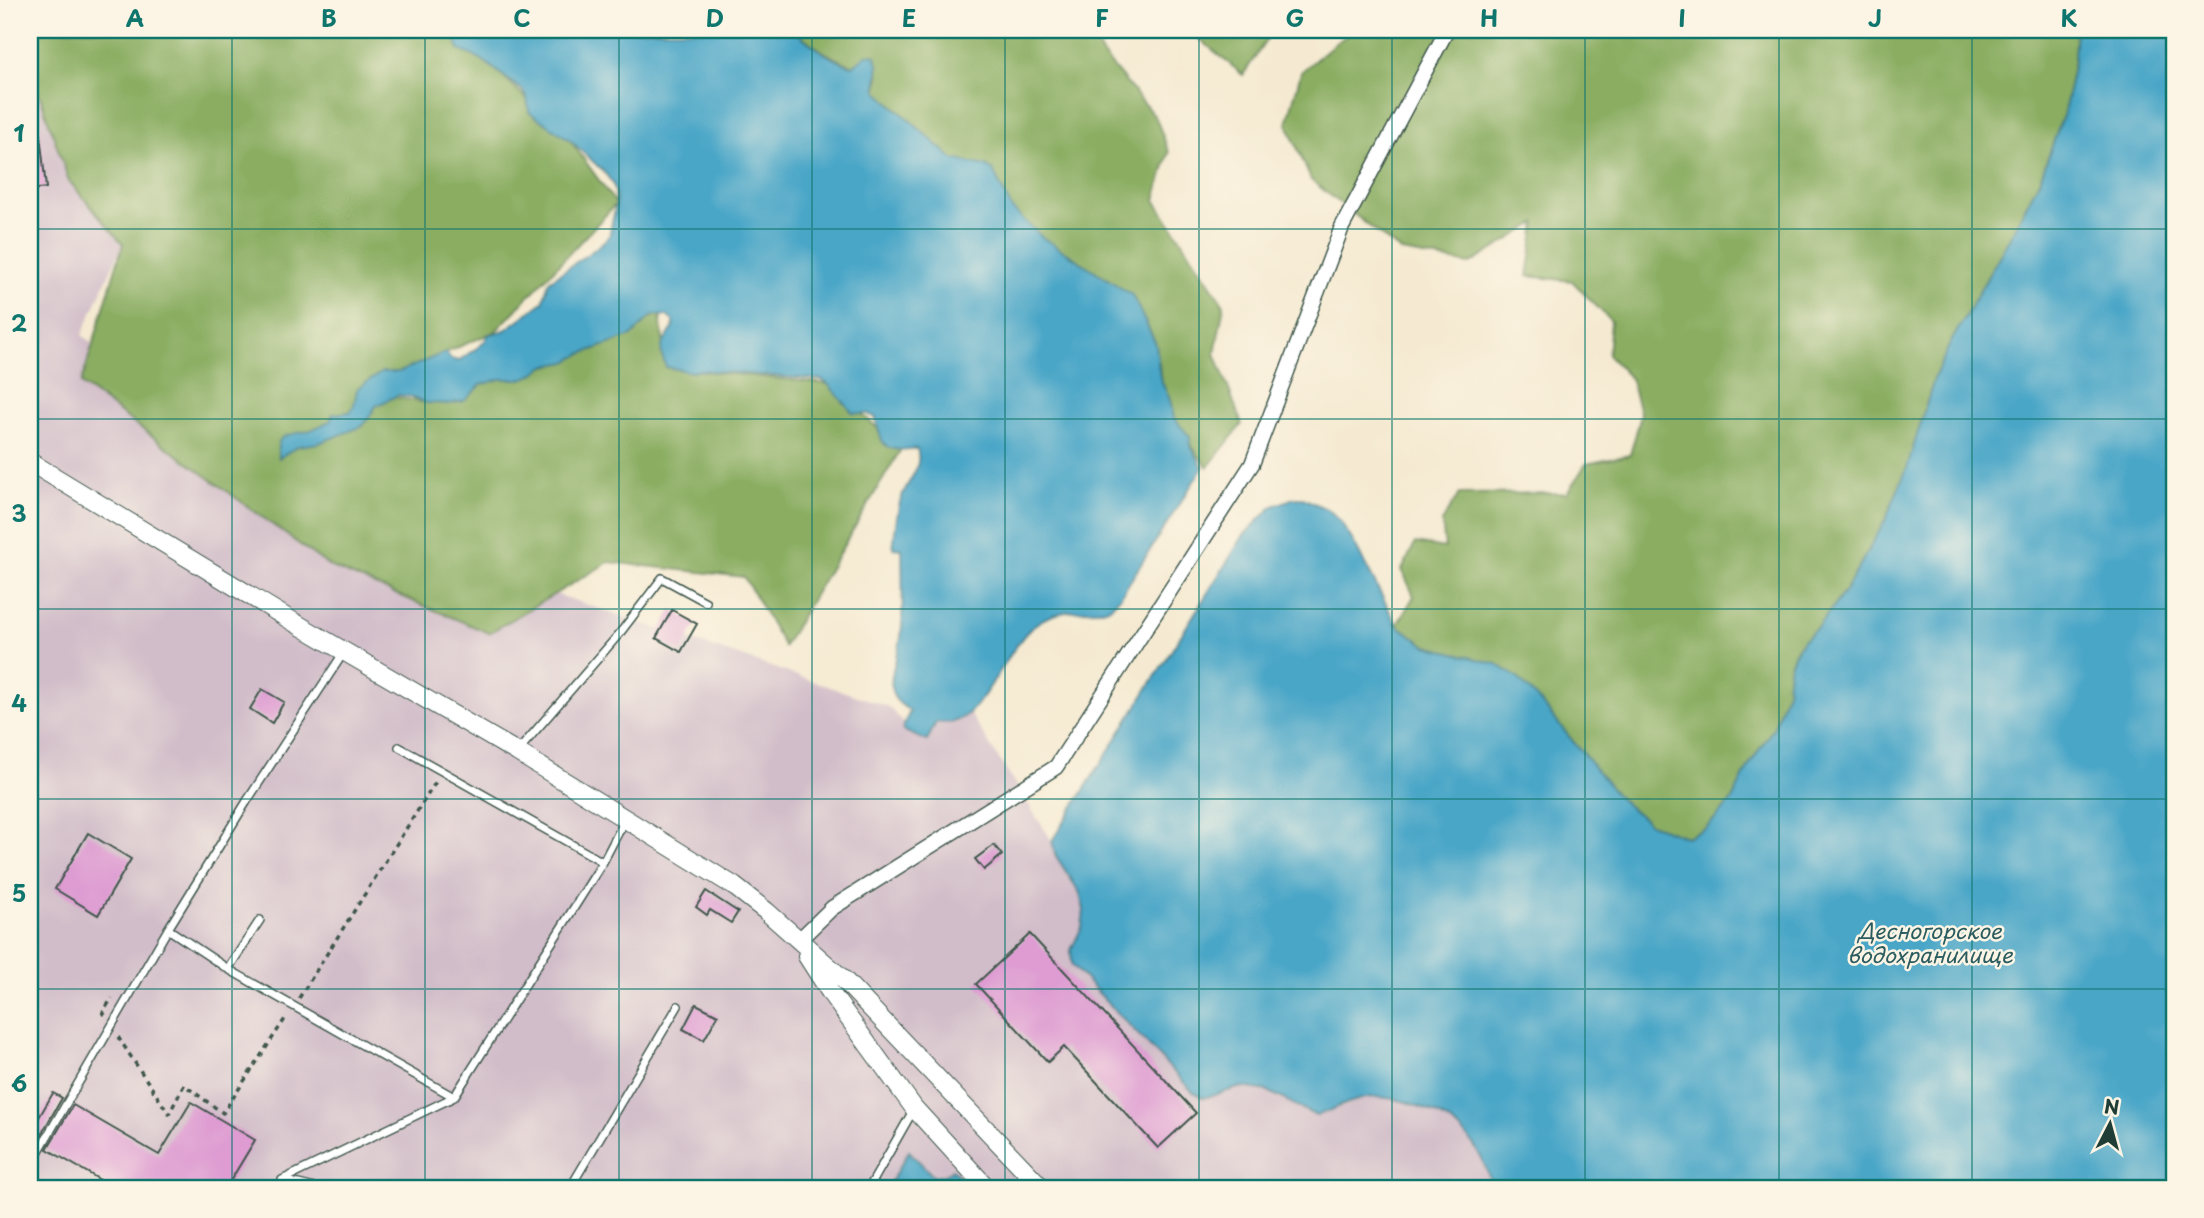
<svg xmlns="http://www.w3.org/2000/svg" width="2204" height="1218" font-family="'Playpen Sans',sans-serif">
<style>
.industrial{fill:#d1bdc9}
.forest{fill:#8aad62;stroke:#54754b;stroke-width:2}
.water{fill:#48a6c7;stroke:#34727e;stroke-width:2}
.building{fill:#de9cd2}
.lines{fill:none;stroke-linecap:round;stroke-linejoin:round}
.service-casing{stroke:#3f574c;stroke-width:10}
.minor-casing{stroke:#3f574c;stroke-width:17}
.tertiary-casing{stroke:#3f574c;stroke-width:20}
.path{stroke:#3f574c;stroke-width:3.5;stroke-dasharray:5 5;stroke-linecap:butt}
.service{stroke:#fff;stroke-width:7}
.minor{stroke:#fff;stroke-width:14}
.tertiary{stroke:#fff;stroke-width:18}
.grid{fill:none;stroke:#0f766e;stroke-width:2;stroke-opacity:0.55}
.labels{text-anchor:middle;stroke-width:5;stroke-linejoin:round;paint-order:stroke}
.water-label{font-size:21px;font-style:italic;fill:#2b5c60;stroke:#fcf5e5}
.neatline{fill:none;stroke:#0f766e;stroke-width:2.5}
.grid-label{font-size:23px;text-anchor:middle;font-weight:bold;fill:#0f766e}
</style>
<rect width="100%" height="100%" fill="#fcf5e5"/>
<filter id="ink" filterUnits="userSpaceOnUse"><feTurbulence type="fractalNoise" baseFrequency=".0143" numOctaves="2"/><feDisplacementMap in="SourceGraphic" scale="14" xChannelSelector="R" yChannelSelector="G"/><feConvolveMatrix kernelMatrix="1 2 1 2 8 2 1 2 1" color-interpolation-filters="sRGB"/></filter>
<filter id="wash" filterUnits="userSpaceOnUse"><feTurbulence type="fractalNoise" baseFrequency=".00686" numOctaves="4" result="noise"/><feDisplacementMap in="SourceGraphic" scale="28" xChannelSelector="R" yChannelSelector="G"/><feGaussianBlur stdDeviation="1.57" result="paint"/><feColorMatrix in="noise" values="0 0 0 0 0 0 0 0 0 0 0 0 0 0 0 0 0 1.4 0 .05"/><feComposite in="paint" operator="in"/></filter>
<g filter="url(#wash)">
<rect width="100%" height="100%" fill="#f5ead1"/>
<!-- industrial -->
<path class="industrial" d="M30,49L143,198L82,335L263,495L889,707L904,724L966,708L1052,841L1056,856L1081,893L1084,910L1082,927L1071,950L1072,965L1203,1098L1242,1087L1268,1091L1316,1116L1370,1097L1388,1098L1413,1104L1437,1113L1460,1127L1478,1150L1492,1188H30Z"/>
<!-- forest -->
<path class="forest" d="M30,30H455L570,140L616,204L496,331L359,390L426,403L660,314L666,367L828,384L901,449L784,646L744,577L609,562L489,633L329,566L81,384L123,244L69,181L33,76L30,73Z
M795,30H1089L1102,54L1156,118L1169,152L1155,200L1224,305L1215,353L1242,424L1208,467C1182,436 1160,403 1159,362L931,166L877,91L879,75C846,64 820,54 795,30Z
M1189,30H1273L1243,75Z
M1355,30H2076L2074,60L2065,110L2041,177L2014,230L1951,342L1935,376L1907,468L1886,519L1846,590L1817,628L1803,640L1794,654L1789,669L1787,691L1774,727L1749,766L1731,802L1705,829L1686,837L1650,824L1620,799L1601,777L1458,655L1427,646L1397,625L1414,596L1402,570L1415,543L1445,548L1442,522L1459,494L1567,493L1586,464L1630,455L1641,415L1630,378L1608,355L1611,321L1572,281L1528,276L1536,223L1470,264L1402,252L1311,180L1287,124L1301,72L1334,44Z"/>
<!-- water -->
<path class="water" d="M447,30H793C811,44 831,61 853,66L866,55L874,54C883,67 875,77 877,91L953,159L986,166L993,171L1012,209L1042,237L1132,295L1156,344L1160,378L1170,400L1174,418L1190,437V445L1203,467L1120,597C1117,600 1113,606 1108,608C1102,611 1093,610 1087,610C1064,611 1043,614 1027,632C1007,654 985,704 962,718C954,723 946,723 936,722L927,741L902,730L910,711C902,705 894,701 892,691C889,672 899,655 901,637C904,608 902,578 902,549L893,548C895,533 896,517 900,502C904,484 924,469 917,449C909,448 902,451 894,449C878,446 880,429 875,417L868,414L853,413L828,384L822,380L699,370L692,372L666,367C657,344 662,347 673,328V321L667,316L654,315L648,319L632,336L581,354L567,362L545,366L530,376L522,379H500L481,385L464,401L449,404L426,403L413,397L398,395L376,406L363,426L319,443L298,446L279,458C273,432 290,435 308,431C315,429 323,424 330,421L333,414L350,412L354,405L357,389L382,372H399L446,352L451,359L459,361C469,351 483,348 488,335L505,330L543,302L549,281L591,252L609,237L616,204L615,192L613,184L604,172L570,140L529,112L527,97L522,90L481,59L459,50L457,43Z
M2076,30H2174V1188H1492C1481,1143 1459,1120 1415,1105C1402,1100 1387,1097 1373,1097C1354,1099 1333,1109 1316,1116L1268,1091L1242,1087L1203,1098L1192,1091L1072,965L1071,950L1082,927L1084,910L1080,893L1056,856L1052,841L1244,535L1273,506L1294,498H1303L1329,510L1340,521L1353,541L1397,625L1427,646L1497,664L1519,679L1545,707L1620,799L1650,824L1686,837L1705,829L1731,802L1749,766L1774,727L1787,691L1789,669L1794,655L1803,640L1817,628L1846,590L1886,519L1907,468L1935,376L1951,342L2014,230L2041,177L2065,110L2074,60Z
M909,1151L933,1176L945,1175L952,1169L971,1188H887Z"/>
<g id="blocks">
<!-- building -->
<path class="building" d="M30,125H39L46,188L30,190Z
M672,610L697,624L681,652L656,638Z
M262,689L284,702L272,723L250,709Z
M88,833L131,859L98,915L55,889Z
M994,845L1002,855L984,870L975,859Z
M706,891L738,912L731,923L710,910L707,915L696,907Z
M1030,934L1196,1113L1158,1148L1064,1047L1048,1062L976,984Z
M696,1004L718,1015L704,1040L683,1029Z
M53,1093L62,1098L37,1142L30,1138V1133Z
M191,1102L255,1140L226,1188H114L47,1149L73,1105L159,1155Z"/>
</g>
</g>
<g filter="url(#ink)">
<use href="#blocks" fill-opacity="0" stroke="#3f574c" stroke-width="2"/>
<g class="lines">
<!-- service casing -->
<g class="service-casing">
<path id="service" d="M399,747L603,862
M518,751L620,633L662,578L706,602
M260,920L228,969L454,1097
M228,969L168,929L247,801L344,652
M30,1166L168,929
M30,1178L47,1188
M315,1188L282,1180L454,1097L603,862L626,818
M570,1188L678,1006
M869,1188L914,1109"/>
</g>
<!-- minor casing -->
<g class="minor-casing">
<path id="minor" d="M798,941L832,908L1056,767L1252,464L1342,227L1447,30"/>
</g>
<!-- tertiary casing -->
<g class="tertiary-casing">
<path id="tertiary" d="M30,462L292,621L517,752L734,886L766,911L844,980L1042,1188
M807,956L832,995L914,1108L987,1188"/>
</g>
<!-- path -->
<path class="path" d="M299,998L437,780
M105,1015L103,1012L112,998
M118,1037L169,1114L184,1085L223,1113L287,1016"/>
<!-- service -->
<use href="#service" class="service"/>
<!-- minor -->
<use href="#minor" class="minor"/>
<!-- tertiary -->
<use href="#tertiary" class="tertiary"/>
</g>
</g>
<!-- grid -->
<path class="grid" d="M232,30V1188M425,30V1188M619,30V1188M812,30V1188M1005,30V1188M1199,30V1188M1392,30V1188M1585,30V1188M1779,30V1188M1972,30V1188M30,229H2174M30,419H2174M30,609H2174M30,799H2174M30,989H2174"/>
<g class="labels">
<!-- water labels -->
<g class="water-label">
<text x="1930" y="939">Десногорское<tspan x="1930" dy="24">водохранилище</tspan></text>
</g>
</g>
<!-- margin -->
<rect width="2204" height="1218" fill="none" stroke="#fcf5e5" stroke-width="77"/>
<!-- north arrow -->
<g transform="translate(2110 1124) rotate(6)" stroke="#fcf5e5" stroke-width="5" paint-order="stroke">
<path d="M0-5L12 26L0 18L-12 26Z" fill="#1f3d34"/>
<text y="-10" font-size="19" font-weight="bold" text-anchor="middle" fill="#1f3d34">N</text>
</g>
<rect x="38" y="38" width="2128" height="1142" class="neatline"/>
<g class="grid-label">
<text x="135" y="27">A</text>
<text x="329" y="27">B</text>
<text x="522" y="27">C</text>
<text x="715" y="27">D</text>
<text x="909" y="27">E</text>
<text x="1102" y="27">F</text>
<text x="1295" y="27">G</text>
<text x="1489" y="27">H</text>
<text x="1682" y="27">I</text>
<text x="1875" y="27">J</text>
<text x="2069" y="27">K</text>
<text x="19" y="142">1</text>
<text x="19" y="332">2</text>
<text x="19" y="522">3</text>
<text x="19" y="712">4</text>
<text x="19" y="902">5</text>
<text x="19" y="1092">6</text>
</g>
</svg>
